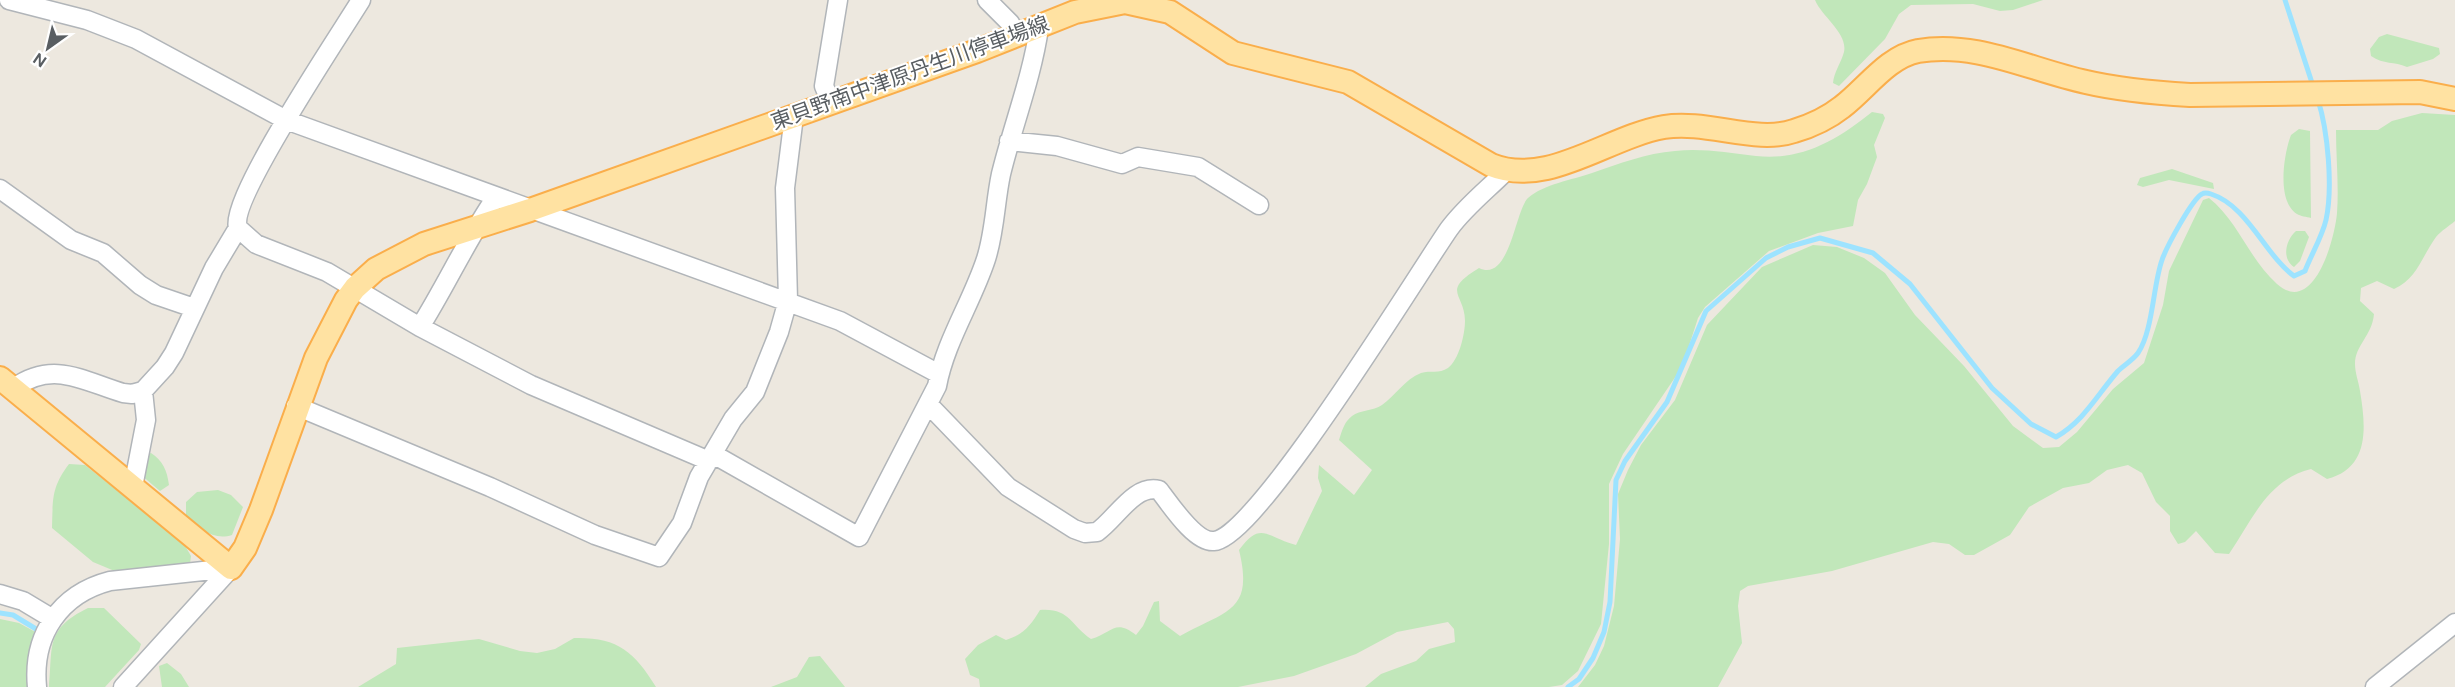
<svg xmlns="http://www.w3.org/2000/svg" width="2455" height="687" font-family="'DM Sans','Noto Sans JP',sans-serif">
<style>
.green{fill:#c1e7ba}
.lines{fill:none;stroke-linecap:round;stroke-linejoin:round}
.stream{stroke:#9de3ff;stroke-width:5}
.minor-casing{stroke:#b1b5b9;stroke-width:21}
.major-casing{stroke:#faae4b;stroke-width:26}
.minor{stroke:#fff;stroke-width:18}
.major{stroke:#ffe2a2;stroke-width:22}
.labels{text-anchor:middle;stroke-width:4.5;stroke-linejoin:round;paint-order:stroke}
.street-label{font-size:21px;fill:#595e62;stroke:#fff}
</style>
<rect width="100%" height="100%" fill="#ede8df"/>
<!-- green -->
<path class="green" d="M1815,0H2043L2013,10L2000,11L1973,4L1911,5L1899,14L1885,39L1839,86L1833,83C1834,72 1841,63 1844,52C1848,33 1822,17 1815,0Z
M2387,34L2439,48L2440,54L2433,59L2407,67C2394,61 2384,65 2371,56L2370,49L2379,37Z
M1872,112L1883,114L1885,118L1874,145L1877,157L1867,184L1858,200L1853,226L1818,233L1769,251L1705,307L1698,318L1687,352L1676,376L1623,454L1609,484V544L1601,624L1578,671L1562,685L1549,687H1365L1381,674L1416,661L1429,649L1455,642L1454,629L1448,622L1397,632L1356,654L1294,676L1238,687H980L979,679L970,675L965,659L978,645L996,635L1006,640C1023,635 1031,625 1040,610C1070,608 1070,625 1091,639C1112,633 1115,618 1136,635L1143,626L1154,602L1159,601L1160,621L1180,636C1227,610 1254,612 1239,550C1261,520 1266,537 1296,545L1322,491L1318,478L1319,465L1354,495L1372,470L1339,440C1342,431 1344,422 1352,416C1360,410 1373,411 1382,405C1395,396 1405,379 1421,373C1430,370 1439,374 1448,368C1459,360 1465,334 1465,321C1465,293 1440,292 1479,268C1510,283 1515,210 1528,198C1544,184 1572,180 1592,173C1619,164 1646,153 1675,151C1703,148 1728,153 1756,156C1802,161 1837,140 1872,112Z
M2422,113L2455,115V221C2449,226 2441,231 2436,237C2422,256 2417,279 2394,289L2377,281L2361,288L2360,301L2374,314C2372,336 2355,345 2355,364C2355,373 2359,383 2360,391C2366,427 2370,468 2327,479L2311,469C2267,480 2253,519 2229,554L2215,553L2196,531L2185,542L2178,544L2170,531V516L2156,502L2142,473L2128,465L2107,470L2089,483L2063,488L2029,507L2010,535L1974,555H1965L1949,544L1933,542L1832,571L1748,586L1740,591L1738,606L1742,643L1718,687H1578L1595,665L1604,646L1614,606L1620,539L1618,494L1628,470L1641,445L1675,400L1707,325L1762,267L1813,245L1837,247L1864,258L1885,273L1915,315L1964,366L2013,426L2043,448L2059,447L2077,432L2113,389L2144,363L2163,305L2169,271L2203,200L2209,198C2238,221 2249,259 2277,284C2314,317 2335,238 2337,213C2339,186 2336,158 2336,130H2378L2392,121Z
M2299,129L2310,131L2311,218C2307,217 2300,216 2297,214C2276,201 2284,153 2291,135Z
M2172,169L2213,183L2214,189L2169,180L2143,187L2137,185L2140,178Z
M2296,231H2305L2309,237L2300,261L2294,267C2281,258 2286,240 2296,231Z
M151,453C163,461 167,470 169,485L160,491L141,475L144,456Z
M69,464L85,465L184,544L191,556L190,564L117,572L93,562L52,528C53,499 51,488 69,464Z
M218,490L231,495L243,507L232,535C213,541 200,528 186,517V502L197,492Z
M88,608H104L141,644L139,650L105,687H49C53,646 45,629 88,608Z
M0,619L19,623L39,634L31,684L28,687H0Z
M574,638C617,637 634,651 656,687H358L396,664L397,648L479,639L520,651L537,653L555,649Z
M820,656L845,687H771L797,677L809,657Z
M167,663L181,674L189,687H162L159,666Z"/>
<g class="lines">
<!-- stream -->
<path class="stream" d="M2285,0L2314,89
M0,613L13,615L41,632
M1568,687L1579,679L1593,658L1604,632L1610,602L1616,480L1625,461L1667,402L1706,311L1766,258L1788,247L1820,238L1873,253L1910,284L1992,388L2031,424L2056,437C2084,421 2097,395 2118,371C2124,365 2133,360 2138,353C2153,331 2153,285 2162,260C2166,248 2192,199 2202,194C2205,192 2208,193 2211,194C2248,206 2265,255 2294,276L2305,271C2311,255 2322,237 2326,220C2333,188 2328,131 2318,100"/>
<!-- minor casing -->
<g class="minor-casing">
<path id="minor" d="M9,0L87,20L136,39L286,120L840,321L939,374
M361,0C341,33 228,200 238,228L256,244L327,272L420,327L531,385L709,461
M987,0L1010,23L1017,36
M831,103L824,86L838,0
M1009,141L1057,146L1122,164L1138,157L1198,167L1259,205
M0,189L71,240L103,253L140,285L156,295L194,308
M420,327C447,284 467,239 496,197
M14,388C53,360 83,381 123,393L132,394L143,391L165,367L174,353L214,268L238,228
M928,404L1008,487L1074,529L1085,533L1097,532C1116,519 1134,484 1159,490C1170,504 1195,543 1214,541C1256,539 1417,275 1449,229C1465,207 1487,190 1506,171
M296,406L490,487L595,535L659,557L682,523L699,477L733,419L755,392L779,332L788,300L785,188L794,116
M713,454L859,537L937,386C945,342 972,302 986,259C995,231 995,202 1001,174C1013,125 1032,77 1039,28
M133,487L146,420L143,391
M0,594L23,601L53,619
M37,687C32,635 60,594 110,581L231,568
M123,687L231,568
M2375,687L2455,623"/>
</g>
<!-- major casing -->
<g class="major-casing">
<path id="major" d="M0,378L231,568L245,548L261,510L316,358L346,300L355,288L376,269L424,244L530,210L977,51L1075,12L1125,2L1170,12L1233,53L1348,82L1491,165C1548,188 1607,137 1664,127C1707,120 1756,144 1794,131C1811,126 1828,118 1842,107C1866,89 1887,57 1918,51C1977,41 2030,70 2086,82C2120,90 2155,93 2190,95L2420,92L2455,99"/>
</g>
<!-- minor -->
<use href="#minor" class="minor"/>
<!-- major -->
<use href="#major" class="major"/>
</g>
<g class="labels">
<!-- street labels -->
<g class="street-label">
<text transform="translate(910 73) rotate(-20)" y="7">東貝野南中津原丹生川停車場線</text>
</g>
</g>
<!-- north arrow -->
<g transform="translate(48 48) rotate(214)" stroke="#ffffff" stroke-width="4.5" paint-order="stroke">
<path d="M0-4.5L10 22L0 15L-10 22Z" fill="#595e62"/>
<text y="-9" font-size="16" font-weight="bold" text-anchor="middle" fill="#595e62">N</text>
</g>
</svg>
